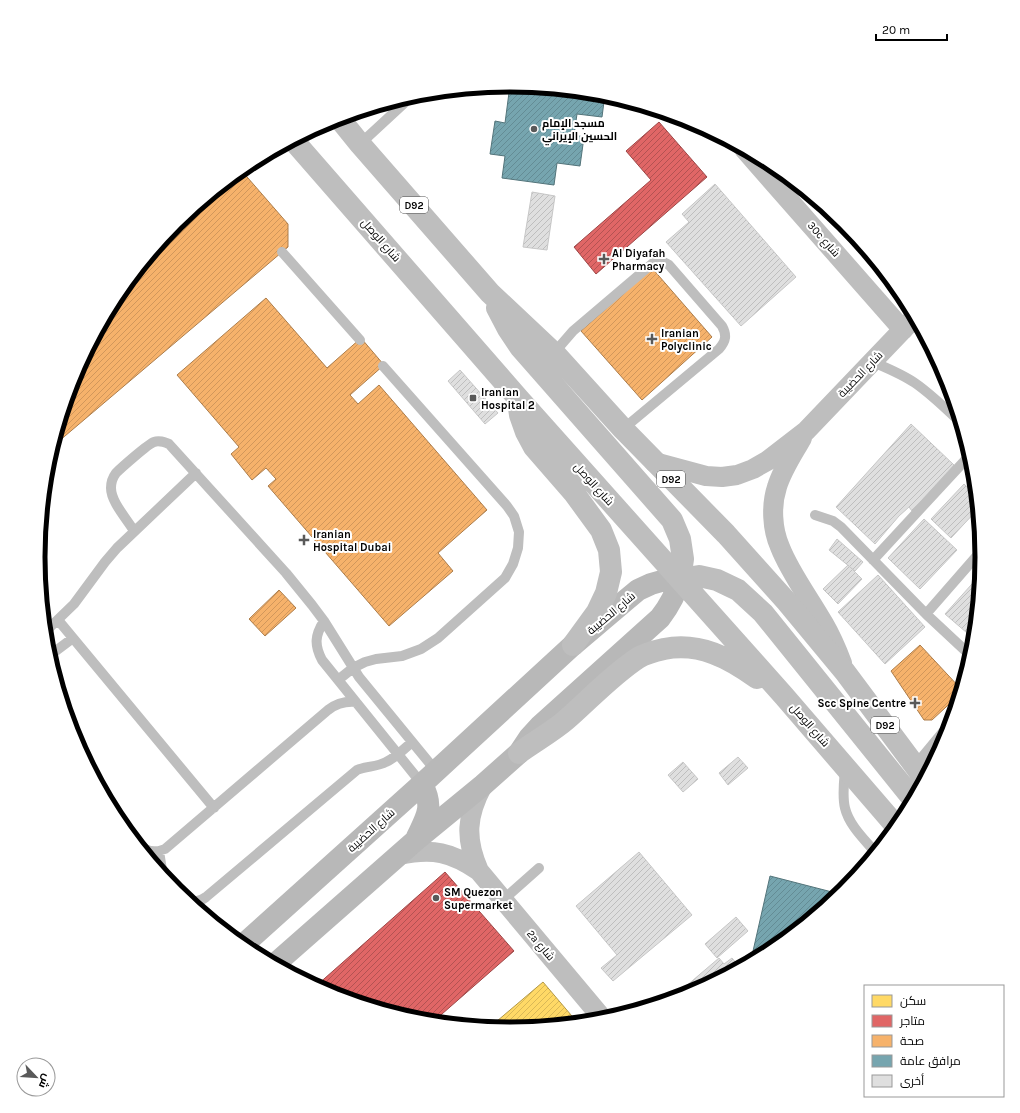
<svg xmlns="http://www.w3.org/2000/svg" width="1020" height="1113" font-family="Karla,Cairo,sans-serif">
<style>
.homes{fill:url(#homes-hatch);stroke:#b29847}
.shops{fill:url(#shops-hatch);stroke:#9d4747}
.health{fill:url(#health-hatch);stroke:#ac7d4b}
.public{fill:url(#public-hatch);stroke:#53747a}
.building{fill:url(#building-hatch);stroke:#c7c7c7}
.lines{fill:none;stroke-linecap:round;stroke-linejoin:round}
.lane{stroke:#bebebe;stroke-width:10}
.street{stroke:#bebebe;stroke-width:20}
.secondary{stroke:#b8b8b8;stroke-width:22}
.primary{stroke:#bebebe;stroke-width:22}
.poi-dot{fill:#595959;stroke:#fff;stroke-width:1.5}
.labels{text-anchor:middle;stroke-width:4;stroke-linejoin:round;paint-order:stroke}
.shield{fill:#fff;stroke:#4c4c4c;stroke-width:1}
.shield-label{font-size:10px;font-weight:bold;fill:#000}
.poi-label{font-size:11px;font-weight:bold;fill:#000;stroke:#fff;text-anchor:start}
.street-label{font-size:11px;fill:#000;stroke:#fff}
.rim{fill:none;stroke:#000;stroke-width:5}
</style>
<defs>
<pattern id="homes-hatch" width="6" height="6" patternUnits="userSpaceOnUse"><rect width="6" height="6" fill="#ffd966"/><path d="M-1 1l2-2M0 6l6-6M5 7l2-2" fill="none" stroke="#d9b857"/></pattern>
<pattern id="shops-hatch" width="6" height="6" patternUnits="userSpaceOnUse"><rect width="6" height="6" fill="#e06666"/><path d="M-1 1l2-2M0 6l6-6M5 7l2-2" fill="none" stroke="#b35252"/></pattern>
<pattern id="health-hatch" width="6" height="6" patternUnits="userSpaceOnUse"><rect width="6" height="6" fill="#f6b26b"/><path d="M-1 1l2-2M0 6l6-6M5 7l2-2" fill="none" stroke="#d1975b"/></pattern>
<pattern id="public-hatch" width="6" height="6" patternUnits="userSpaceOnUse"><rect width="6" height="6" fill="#76a5af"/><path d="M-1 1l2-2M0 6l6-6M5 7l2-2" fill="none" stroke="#648c95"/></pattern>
<pattern id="building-hatch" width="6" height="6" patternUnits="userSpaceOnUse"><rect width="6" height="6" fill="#dfdfdf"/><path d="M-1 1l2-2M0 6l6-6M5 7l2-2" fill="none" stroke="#bebebe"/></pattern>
</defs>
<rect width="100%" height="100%" fill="#fff"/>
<!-- homes -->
<path class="homes" d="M543,982L577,1022L510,1028L490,1027Z"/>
<!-- shops -->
<path class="shops" d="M659,122L707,177L596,274L574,247L651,180L626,151Z
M445,872L514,951L434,1021L418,1019L329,992L316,986Z"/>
<!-- health -->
<path class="health" d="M241,170L288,224V247L52,447L74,376L118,294L176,223Z
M652,268L712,337L642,400L581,331Z
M266,298L327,368L361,338L384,365L350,395L358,404L379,385L487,510L438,553L453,571L389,626L268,486L276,479L266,468L252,480L231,454L239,447L177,375Z
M43,506L48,512L42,518Z
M279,590L296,608L265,636L249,619Z
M920,645L961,689L959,695L932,720H924L891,671Z"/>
<!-- public -->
<path class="public" d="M510,85L605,94L602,117L577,114L574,135L584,137L580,166L557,163L554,185L502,178L505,156L490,154L495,121L505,123Z
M770,876L832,892L830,902L772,949L751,960Z"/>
<!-- building -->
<path class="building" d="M715,184L796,277L741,326L666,242L689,222L682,214Z
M532,192L555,196L547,250L523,247Z
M460,370L498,413L485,424L448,381Z
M911,424L954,465L912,511L909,507L899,516L875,544L836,507Z
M964,484L976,495L977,510L951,538L931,519Z
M924,519L957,550L920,589L888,558Z
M837,539L863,562L855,571L829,550Z
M848,565L862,579L838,604L823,589Z
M878,575L925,627L885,664L838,612Z
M980,575L974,639L945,614Z
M738,757L748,768L728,785L719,773Z
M683,762L698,779L683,792L668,775Z
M639,852L692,915L613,981L601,968L617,955L576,906Z
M736,917L748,931L717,958L705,944Z
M719,958L724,964L732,958L737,964L726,974L690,993L672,998Z"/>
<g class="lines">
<!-- lane -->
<path class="lane" d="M360,144L413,95
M282,252L360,340
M556,355L560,346L573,331L653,263C660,260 663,261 669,265L722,326C727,335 726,341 719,349L623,429
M873,362C887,368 902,374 915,383C931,394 945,408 960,422
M815,515L833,521L841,527L926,614L971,656
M134,531C127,519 111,502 111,488C111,483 113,477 116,473C121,468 148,444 154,442C159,440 164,442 169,444L286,573L312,605L324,621L359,677L436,771
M873,560L970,455
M926,614L981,551
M58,620L214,808
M324,621C315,635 314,645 322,660L422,784
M45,632L74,604L105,562L117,548L196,473
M49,656L73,638
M338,680L353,668L365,662L376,659L402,656L421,649L438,638L505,578L513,564L518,548L519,532L514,516L507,506L383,366
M845,770C844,782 842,796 845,808C849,825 864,839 875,852
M130,834C141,847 148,856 165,849L328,710C337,703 345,701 356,702
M159,851L162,870L165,876L183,895
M188,900C195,903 201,901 206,897L357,770C366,766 377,767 386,762C395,758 404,749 412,742
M503,900L539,868"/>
<!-- street -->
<path class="street" d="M744,149L903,330
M802,438C793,454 782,470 777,487C771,505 772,529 780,547C790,573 810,599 824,624C831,636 837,650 842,663
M654,462L706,476L722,477L737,475L753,469L767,461L806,431L915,317
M918,770L947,735
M399,855C433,848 451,852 479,871L603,1019
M479,871C465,839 466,816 483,785"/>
<!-- secondary -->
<path class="secondary" d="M417,837C427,816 434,807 422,784
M243,945L422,784L573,645L626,600L638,590L651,584L665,580L680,579C676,594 670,605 660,618L540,726L529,738L519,753L483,785L416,840L275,964"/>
<!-- primary -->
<path class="primary" d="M339,118L360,144L490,293L556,355L623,429L726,534L787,602L845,672L924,778
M293,140L518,398L784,696L896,826
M497,308L508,329L520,347L672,520L680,539L683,559L680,579
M518,401L520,415L526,432L534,447L574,493L601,530L609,550L611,572L606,593L597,612L573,645
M680,579L699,576L717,580L738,590L763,613L913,799
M519,753C534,742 552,732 566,720C590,699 612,675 638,658C646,653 655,651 664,649C700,642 729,658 757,678"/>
</g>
<!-- markers -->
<g class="poi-dot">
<circle cx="534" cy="129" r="4"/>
<path d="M602 253h4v4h4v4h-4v4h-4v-4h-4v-4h4z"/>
<path d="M650 333h4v4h4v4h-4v4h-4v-4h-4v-4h4z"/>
<rect x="469" y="394" width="8" height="8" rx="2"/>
<path d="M302 534h4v4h4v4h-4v4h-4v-4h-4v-4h4z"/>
<path d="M913 697h4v4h4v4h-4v4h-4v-4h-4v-4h4z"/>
<circle cx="436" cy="898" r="4"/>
</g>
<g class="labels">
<!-- shield labels -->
<g class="shield">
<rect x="400" y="197" width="28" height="16" rx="3"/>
<rect x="657" y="471" width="28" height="16" rx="3"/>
<rect x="871" y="717" width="28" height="16" rx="3"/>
</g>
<g class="shield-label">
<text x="414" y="209">D92</text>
<text x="671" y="483">D92</text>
<text x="885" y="729">D92</text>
</g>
<!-- poi labels -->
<g class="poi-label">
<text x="542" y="127">مسجد الإمام<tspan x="542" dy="13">الحسين الإيراني</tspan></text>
<text x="612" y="257">Al Diyafah<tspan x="612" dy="13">Pharmacy</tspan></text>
<text x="661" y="337">Iranian<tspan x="661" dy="13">Polyclinic</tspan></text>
<text x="481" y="396">Iranian<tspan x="481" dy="13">Hospital 2</tspan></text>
<text x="313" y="538">Iranian<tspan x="313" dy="13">Hospital Dubai</tspan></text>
<text x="906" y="707" text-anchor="end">Scc Spine Centre</text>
<text x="444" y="896">SM Quezon<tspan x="444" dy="13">Supermarket</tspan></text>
</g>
<!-- street labels -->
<g class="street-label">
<text transform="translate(824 239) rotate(49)" y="4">30c شارع</text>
<text transform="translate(381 240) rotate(49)" y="4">شارع الوصل</text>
<text transform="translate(860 374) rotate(-46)" y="4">شارع الحضيبة</text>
<text transform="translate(594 484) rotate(48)" y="4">شارع الوصل</text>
<text transform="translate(611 613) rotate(-40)" y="4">شارع الحضيبة</text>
<text transform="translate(810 725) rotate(49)" y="4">شارع الوصل</text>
<text transform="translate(371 830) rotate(-42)" y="4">شارع الحضيبة</text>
<text transform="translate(541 945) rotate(50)" y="4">2a شارع</text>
</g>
</g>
<!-- crop -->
<path d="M0 0H1020V1113H0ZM45 557a465 465 0 1 1 930 0a465 465 0 1 1-930 0Z" fill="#fff" fill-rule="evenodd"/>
<path class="rim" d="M45 557a465 465 0 1 1 930 0a465 465 0 1 1-930 0Z"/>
<!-- legend -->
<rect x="864" y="985" width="140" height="112" fill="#ffffff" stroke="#999999"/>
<rect x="872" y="995" width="20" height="12" fill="#ffd966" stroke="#999999"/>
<text x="900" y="1005" font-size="12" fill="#000000">سكن</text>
<rect x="872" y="1015" width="20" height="12" fill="#e06666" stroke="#999999"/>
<text x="900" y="1025" font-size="12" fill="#000000">متاجر</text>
<rect x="872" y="1035" width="20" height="12" fill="#f6b26b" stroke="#999999"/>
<text x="900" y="1045" font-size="12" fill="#000000">صحة</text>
<rect x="872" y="1055" width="20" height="12" fill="#76a5af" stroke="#999999"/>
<text x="900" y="1065" font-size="12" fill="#000000">مرافق عامة</text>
<rect x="872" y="1075" width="20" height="12" fill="#dfdfdf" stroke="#999999"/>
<text x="900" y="1085" font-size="12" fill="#000000">أخرى</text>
<!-- north arrow -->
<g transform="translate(36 1077) rotate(115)"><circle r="19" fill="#ffffff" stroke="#999999"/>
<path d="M0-3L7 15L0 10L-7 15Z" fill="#595959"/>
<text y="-6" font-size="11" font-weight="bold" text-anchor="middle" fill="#000000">ش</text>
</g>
<!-- scale -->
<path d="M876 34v6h71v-6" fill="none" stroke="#000000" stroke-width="2"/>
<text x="882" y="34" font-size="12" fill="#000000" stroke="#ffffff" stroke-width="3" paint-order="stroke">20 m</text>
</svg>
